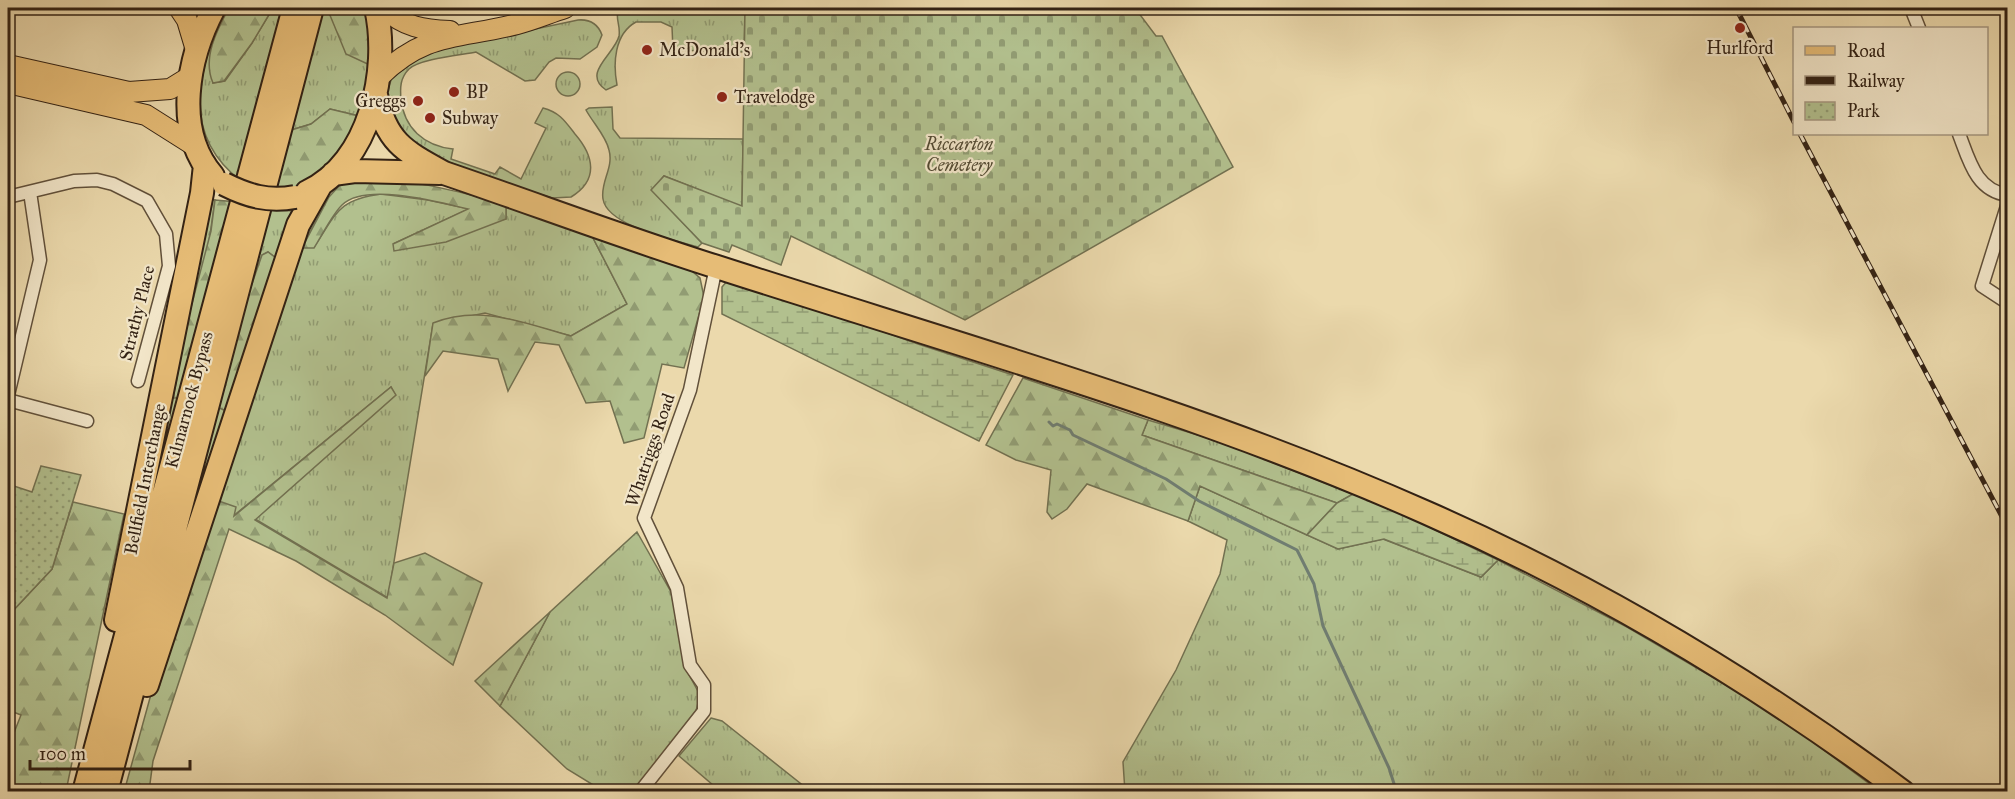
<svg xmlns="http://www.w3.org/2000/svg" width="2015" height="799" font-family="'IM FELL Great Primer',serif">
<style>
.grass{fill:url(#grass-tufts);stroke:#727151;stroke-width:1.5}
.forest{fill:url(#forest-firs);stroke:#727151;stroke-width:1.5}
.wetland{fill:url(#wetland-marsh);stroke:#727151;stroke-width:1.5}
.cemetery{fill:url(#cemetery-stones);stroke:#727151;stroke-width:1.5}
.park{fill:url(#park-dots);stroke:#727151;stroke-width:1.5}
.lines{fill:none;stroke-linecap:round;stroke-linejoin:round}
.stream{stroke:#707d71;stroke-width:3}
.street-casing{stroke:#61503a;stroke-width:15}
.primary-casing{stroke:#332214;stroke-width:22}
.highway-casing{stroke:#332214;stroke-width:26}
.street{stroke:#f2e6c9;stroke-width:12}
.primary{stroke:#e6bc76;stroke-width:20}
.highway{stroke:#e6bc76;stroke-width:22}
.rail-casing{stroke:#332214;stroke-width:5}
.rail{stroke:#f2e6c9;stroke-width:3;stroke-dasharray:9;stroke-linecap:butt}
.highway-bridge-casing{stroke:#332214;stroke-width:26;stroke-linecap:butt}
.highway-bridge{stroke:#e6bc76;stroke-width:22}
.poi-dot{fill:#8f2418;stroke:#f2e6c9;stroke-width:2}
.labels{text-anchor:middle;stroke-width:4.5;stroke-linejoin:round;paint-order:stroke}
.poi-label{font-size:18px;fill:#332214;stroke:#f2e6c9;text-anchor:start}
.park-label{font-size:18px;font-style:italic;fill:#534a32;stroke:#f2e6c9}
.street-label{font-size:18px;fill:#332214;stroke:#f2e6c9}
</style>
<defs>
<pattern id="grass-tufts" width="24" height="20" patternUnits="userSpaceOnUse" patternTransform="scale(1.5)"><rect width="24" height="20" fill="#b2c08e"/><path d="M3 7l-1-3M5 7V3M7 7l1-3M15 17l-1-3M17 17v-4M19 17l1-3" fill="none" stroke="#919c73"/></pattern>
<pattern id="forest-firs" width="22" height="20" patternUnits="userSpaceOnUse" patternTransform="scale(1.5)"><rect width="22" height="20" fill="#b2c08e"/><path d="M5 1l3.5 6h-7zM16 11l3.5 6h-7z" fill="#919c73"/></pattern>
<pattern id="wetland-marsh" width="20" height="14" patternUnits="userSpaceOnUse" patternTransform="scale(1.5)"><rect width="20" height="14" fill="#b2c08e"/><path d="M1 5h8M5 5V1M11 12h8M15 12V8" fill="none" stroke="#919c73"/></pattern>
<pattern id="cemetery-stones" width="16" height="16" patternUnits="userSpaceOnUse" patternTransform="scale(1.5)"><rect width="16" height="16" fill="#b2c08e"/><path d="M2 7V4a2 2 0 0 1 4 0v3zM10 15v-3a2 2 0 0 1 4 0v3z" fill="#919c73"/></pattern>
<pattern id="park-dots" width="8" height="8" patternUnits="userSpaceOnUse" patternTransform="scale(1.5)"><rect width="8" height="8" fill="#b2c08e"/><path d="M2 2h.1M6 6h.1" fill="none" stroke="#919c73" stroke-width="1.8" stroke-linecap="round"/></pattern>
</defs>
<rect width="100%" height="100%" fill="#ebd9ac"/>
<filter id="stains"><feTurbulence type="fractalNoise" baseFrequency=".00333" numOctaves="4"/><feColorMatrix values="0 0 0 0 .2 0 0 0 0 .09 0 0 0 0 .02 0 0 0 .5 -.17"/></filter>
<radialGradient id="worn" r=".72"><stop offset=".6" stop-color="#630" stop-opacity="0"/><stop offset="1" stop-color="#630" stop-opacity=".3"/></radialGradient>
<!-- grass -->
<path class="grass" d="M222,8H229L215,34L213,83L225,81L252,43L273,8H287L241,181C178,133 201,71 222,8Z
M320,8H327L372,66L359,116L330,109L311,124L288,131Z
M619,8H745L744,52L673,50L672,27L661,22H636C614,34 613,64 617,85L606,90C581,73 615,54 619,36C621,25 614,17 619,8Z
M578,20C590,19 598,24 602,35L597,47L580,59L556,58L549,62L535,80L525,81L476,52C461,55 419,59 409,69C400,78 400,88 401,99C404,128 424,146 453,149L451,159L495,174L500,167L521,179L546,128L535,123L543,108C559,112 565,121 575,134C594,156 599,180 571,197L552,198L473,173L425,151L411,142L394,123L387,93L392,77L417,54Z
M556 84a12 12 0 1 1 24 0a12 12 0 1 1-24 0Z
M612,107L613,129L620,138L743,139L742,207L664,176L652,190L702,243L698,247C675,240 607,226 603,199C600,182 614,168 609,150C606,136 593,123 586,110L589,108Z
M381,194L428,200L469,209L393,244L506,219V204L591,234L627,304L571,336L485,313L433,324L388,598L255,519L395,395L391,387L232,517L213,499L314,211L329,197L302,247H314C337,213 337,200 381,194Z
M208,199L215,200L190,374L139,568Z
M264,210L297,211L280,261L268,252L262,255L245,304L234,399L168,578Z
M1148,420L1218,441L1353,494L1337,503L1142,435Z
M1200,486L1338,549L1383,539L1481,577L1498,560L1627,627L1777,715L1879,791L1125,792L1123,762L1176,670L1220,574L1227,540L1188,521Z
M637,532L671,592L687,671L700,695L696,711L636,791H603L567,769L500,706L550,612Z
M711,718L722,721L810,791H720L679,756Z"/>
<!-- forest -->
<path class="forest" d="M229,8H273L252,43L224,81L213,83C202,58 217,30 229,8Z
M327,8H362L370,13L372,66L346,54Z
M330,109L359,116C346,141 328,173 302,185C294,189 282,189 274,190L288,131L311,124Z
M357,178C409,178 456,191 506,204V219L446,242L394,251L393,244L468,209C439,202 365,182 342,205C331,216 323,234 314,248H302L329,197L339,186Z
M215,200L237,202L190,374L177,398H173L189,315L211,231Z
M591,234L687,267L700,278L704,297L684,368L662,364L644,438L624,443L610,401L586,403L559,345L535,342L508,391L498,359L443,351L425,376L433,323C481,304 523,323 571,336L627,304Z
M268,252L280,261L234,399L224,410L217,407L245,304L262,255Z
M1023,378L1148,420L1142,435L1337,503L1307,535L1200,486L1188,521L1087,484L1067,509L1052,519L1047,512L1051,470L1016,460L986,445Z
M391,387L396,395L255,520L387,598L394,563L425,553L482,583L453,665L385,615L296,561L229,529L153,761L149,791L124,792L174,611L213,499L236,507L234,516Z
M73,502L124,514L66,791H8V748L21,715L8,710V616L52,569Z
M550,612L500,706L475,681Z"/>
<!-- wetland -->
<path class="wetland" d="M728,280H739L918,344L1013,375L979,441L722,314V287Z
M1353,494L1394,510L1498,560L1481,577L1384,539L1338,549L1307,535L1337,503Z"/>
<!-- cemetery -->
<path class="cemetery" d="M745,8H1135L1156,36H1162L1233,167L965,320L791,236L781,265L732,245L729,252L702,243L651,190L664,176L742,206Z"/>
<!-- park -->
<path class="park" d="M41,466L81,475L52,569L8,616V484L32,492Z"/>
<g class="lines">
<!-- stream -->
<path class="stream" d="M1049,422L1053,426L1057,424L1070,430L1073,435L1166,479L1199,501L1297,550L1314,584L1323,626L1389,768L1396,790"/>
<!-- street casing -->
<g class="street-casing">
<path id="street" d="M1911,8L1919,28
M1959,134C1969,160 1976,191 2008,195
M8,197L74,181L97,180L113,184L147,201L166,234L169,266L138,381
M2008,203L1982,286L2008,303
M8,395L40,260L30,192
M8,400L87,421
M640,792L704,711V685L690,665L677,588L644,518L690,390L716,267"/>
</g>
<!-- primary casing -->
<g class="primary-casing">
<path id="primary" d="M179,8L187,20L196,50
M384,8C404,27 423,30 450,31
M8,65L129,92L170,89L191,76
M380,76C426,31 459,39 517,24C533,20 549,13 565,8
M8,83L146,115L195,146"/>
</g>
<!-- highway casing -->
<g class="highway-casing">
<path id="highway" d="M376,95C386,142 404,151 444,173C535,204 625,238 717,267C955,344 1198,411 1427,513C1596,587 1755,682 1903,792
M333,174L355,171L440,173
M213,176C173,130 188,57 214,8
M307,192C370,163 390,70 376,8
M116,620L202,193L205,165
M147,685L298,225L320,186
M84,792L294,8
M106,792L312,8"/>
</g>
<!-- street -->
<use href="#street" class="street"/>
<!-- primary -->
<use href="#primary" class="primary"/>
<!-- highway -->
<use href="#highway" class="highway"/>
<!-- rail casing -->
<g class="rail-casing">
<path id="rail" d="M1736,8L1794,122
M1800,134L2008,528"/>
</g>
<!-- rail -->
<use href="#rail" class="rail"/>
<!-- highway-bridge casing -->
<g class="highway-bridge-casing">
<path id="highway-bridge" d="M224,184C248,196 268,202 295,197"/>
</g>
<!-- highway-bridge -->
<use href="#highway-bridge" class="highway-bridge"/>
</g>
<!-- markers -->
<g class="poi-dot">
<circle cx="1740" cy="28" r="6"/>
<circle cx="647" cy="50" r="6"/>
<circle cx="454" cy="92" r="6"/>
<circle cx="722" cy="97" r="6"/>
<circle cx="418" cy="101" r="6"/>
<circle cx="430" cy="118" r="6"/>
</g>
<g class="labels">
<!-- poi labels -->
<g class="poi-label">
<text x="1740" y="54" text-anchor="middle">Hurlford</text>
<text x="659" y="56">McDonald's</text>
<text x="466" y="98">BP</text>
<text x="734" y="103">Travelodge</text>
<text x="406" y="107" text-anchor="end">Greggs</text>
<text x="442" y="124">Subway</text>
</g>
<!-- park labels -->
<g class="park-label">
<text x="959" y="150">Riccarton<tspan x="959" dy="21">Cemetery</tspan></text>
</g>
<!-- street labels -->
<g class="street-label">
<text transform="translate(137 313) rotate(-76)" y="6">Strathy Place</text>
<text transform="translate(189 400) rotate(-75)" y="6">Kilmarnock Bypass</text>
<text transform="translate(650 450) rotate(-71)" y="6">Whatriggs Road</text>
<text transform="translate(145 479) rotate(-79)" y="6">Bellfield Interchange</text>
</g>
</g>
<!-- margin -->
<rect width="2015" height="799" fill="none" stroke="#ebd9ac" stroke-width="30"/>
<rect x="9" y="9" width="1997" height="781" fill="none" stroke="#332214" stroke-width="3"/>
<rect x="15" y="15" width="1985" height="769" fill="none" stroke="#332214" stroke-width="1.5"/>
<!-- legend -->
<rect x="1793" y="27" width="195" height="108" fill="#f2e6c9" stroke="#a69881" stroke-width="1.5"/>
<rect x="1805" y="46" width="30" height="9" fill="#e6bc76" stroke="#a69881" stroke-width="1.5"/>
<text x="1847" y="57" font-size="18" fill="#332214">Road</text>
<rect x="1805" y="76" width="30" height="9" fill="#332214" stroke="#a69881" stroke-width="1.5"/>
<text x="1847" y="87" font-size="18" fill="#332214">Railway</text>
<rect x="1805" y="102" width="30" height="18" fill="url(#park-dots)" stroke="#a69881" stroke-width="1.5"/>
<text x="1847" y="117" font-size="18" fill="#332214">Park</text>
<!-- scale -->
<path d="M30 760v9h160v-9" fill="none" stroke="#332214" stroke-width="3"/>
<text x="39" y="760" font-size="18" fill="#332214" stroke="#f2e6c9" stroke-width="4.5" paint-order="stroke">100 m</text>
<rect width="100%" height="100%" filter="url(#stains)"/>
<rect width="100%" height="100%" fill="url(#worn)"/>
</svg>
